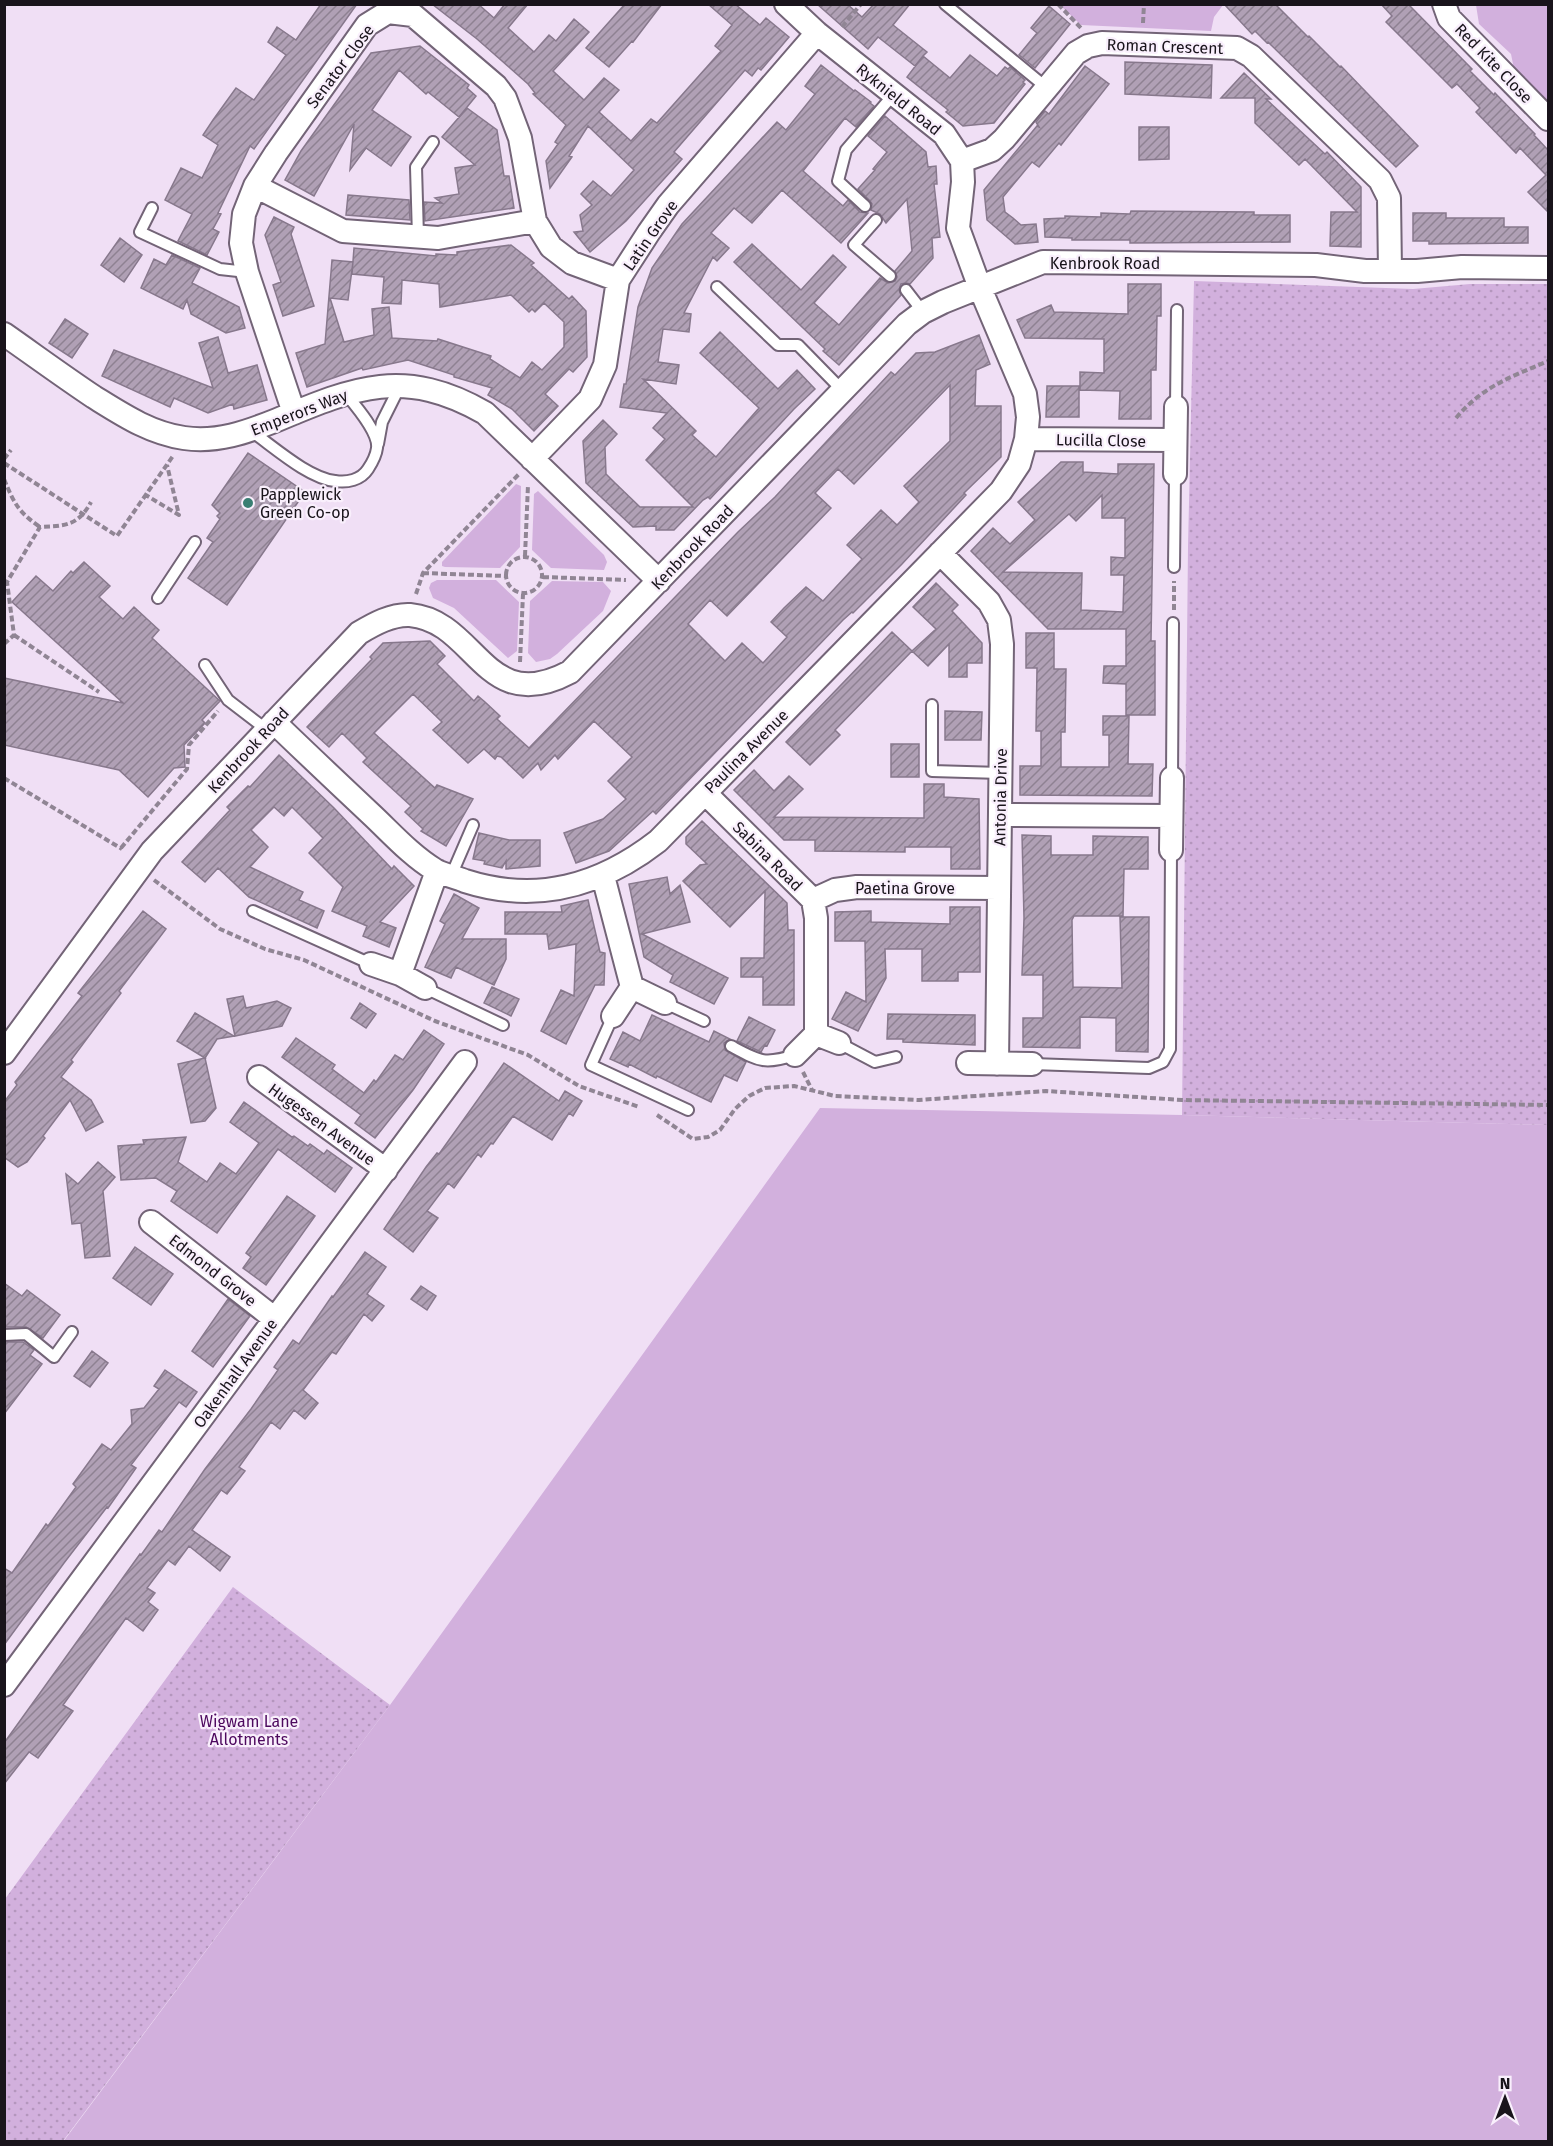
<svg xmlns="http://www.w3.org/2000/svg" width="1553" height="2146" font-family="'Fira Sans',sans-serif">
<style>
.grass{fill:#d2b0dd}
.park{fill:url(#park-dots)}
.building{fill:url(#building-hatch);stroke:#87788c;stroke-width:1.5;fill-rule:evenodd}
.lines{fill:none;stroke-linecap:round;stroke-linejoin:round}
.service-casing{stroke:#736477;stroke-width:14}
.minor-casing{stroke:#736477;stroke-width:26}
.path{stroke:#908594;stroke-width:4;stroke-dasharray:6 3;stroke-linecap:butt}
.service{stroke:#fff;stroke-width:10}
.minor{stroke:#fff;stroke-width:22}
.poi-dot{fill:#397e72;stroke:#f9effc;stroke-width:2}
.labels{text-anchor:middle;stroke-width:4.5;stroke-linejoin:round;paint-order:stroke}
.street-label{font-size:16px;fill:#19141b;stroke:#f9effc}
.poi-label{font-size:16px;fill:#19141b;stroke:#f9effc;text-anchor:start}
.park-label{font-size:16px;fill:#4d095e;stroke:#f9effc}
</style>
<defs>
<pattern id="park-dots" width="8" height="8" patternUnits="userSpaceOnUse" patternTransform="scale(1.5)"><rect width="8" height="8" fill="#d2b0dd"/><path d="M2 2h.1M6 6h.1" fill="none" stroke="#b496bd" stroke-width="1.8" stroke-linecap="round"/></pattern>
<pattern id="building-hatch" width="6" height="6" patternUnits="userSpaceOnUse" patternTransform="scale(1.5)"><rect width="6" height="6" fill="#b0a0b5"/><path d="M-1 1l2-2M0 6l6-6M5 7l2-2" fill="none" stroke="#8e8192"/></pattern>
</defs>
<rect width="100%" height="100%" fill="#f0dff5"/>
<!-- grass -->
<path class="grass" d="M1060,5H1223L1214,17L1211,31L1081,25Z
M1476,5H1548V99L1546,101L1514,69L1511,54L1479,24Z
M516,484L521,486L520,547L500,568L445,567L442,566V562Z
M538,491L604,555L607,562L604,570L551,568L532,550L534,494Z
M437,580H496L519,602L517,651L508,658L454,608L433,598L429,588L431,583Z
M552,581L603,582L611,591L603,611L557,654L550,659L536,662L528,653L530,601Z
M820,1108L1182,1115L1548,1125V2141L63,2142L390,1705Z"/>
<!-- park -->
<path class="park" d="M1194,281L1413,289L1470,284H1548V1125L1182,1115L1188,547Z
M233,1587L390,1705L63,2141H5V1899Z"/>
<!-- building -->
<path class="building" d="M321,4H357L254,149L250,146L218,213L221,214L213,229L219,232L207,255L178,241L192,214L165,200L181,168L202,178L218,145L203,135L213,120L236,88L254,100L286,55L268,42L277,27L296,40Z
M432,4H478L494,18L505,4H528L508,28L534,52L549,35L556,41L574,19L589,32L553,71L584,100L604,78L619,90L599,112L631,141L651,119L657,123L721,51L715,46L732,25L708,4H735L760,25L766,18L789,37L761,70L758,68L752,76L745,70L674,152L682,159L626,221L590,252L574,232L583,231L580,215L592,205L581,194L593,181L611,196L634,170L588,126L569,156L572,157L550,188L546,161L558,144L555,142L566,125L533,94L535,93L528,84L477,39Z
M625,4H662L633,42L632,41L609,67L586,48Z
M817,4H847L862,17L874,4H910L893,25L927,52L923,56L950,78L970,55L997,76L1005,67L1008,69L1010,67L1025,80L1023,82L1025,84L994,123L963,126L946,112L948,110L907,77L923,56L915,66L878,37L868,49Z
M1224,4H1275L1308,37L1309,36L1340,67L1341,66L1418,146L1396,167L1268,42L1267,43L1255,31L1252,34Z
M1381,4H1408L1472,69L1470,71L1494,95L1495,93L1535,134L1534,135L1548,150V212L1528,192L1546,175L1520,148L1516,153L1476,112L1480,108L1457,84L1452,88L1386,22L1392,16Z
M1049,6L1070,24L1035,68L1019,55L1037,33L1031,28Z
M420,46L469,85L467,88L476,96L459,117L428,92L426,94L399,70L372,110L411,137L391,166L366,148L350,170L354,124L314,196L285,180L301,151L371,53Z
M1125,62L1212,65L1211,98L1125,94Z
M821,65L854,91L855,90L871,102L870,103L874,106L856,127L845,118L803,171L843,206L848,200L860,212L868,213L841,243L782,190L752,223L734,208L711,233L729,248L717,261L713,257L684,313L691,314L689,332L663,329L658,362L679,365L676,384L643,379L696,431L692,435L716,457L759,408L700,353L720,332L778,389L797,370L815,389L794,409L710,499L708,497L703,500L674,530H656V526L633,527L586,483L583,441L603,420L617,434L605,447L606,474L614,482L640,507H693L646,460L665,439L653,428L667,413L620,407L624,384H626L638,307L652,268L682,224L777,122L786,130L815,94L805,86Z
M1085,66L1109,84L1061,145L1059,143L1039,167L1032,162L1003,197L1005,212L1013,218L1021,225L1036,224L1038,242L1015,244L987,220L984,190L1037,126L1039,127L1036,122L1045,111L1049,114Z
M1244,73L1271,99H1266L1325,154L1327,152L1361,187V247L1330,246L1331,212H1357L1305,159L1299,165L1255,123V98H1221Z
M467,108L497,130L504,176H509L514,208L425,221L424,202L442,203L435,198L459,194L455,168L475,165L442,137Z
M885,116L926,152L928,167L936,166L937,184H934L940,237L932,238L933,258L910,284L906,283L901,284L899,290L901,295L839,365L823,351L825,349L734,262L752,244L801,290L833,255L846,267L814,303L839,325L880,278L888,283L895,281L897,277L895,271L912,251L907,199L886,223L880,214L871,210L872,204L870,201L858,189L875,170L873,169L887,152L868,136Z
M1139,127H1169V159L1139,160Z
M348,195L409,200L410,220L346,215Z
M1131,211L1254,212V215H1290V242L1130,243V240H1072V238L1045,237L1044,219L1065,218V216L1101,217V213L1130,214Z
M1413,213H1446V218H1504V227H1528V243L1429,244V241H1413Z
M274,217L294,227L291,234L314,306L283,316L273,285L281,282L265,235Z
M120,238L142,255L124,282L101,265Z
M511,245L534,263L531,265L569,299L572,296L586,311L587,357L573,372L569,369L545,394L558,406L534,431L512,409L488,395L492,388L454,377V375L408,360L363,370L362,368L307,387L296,353L325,344L332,260L353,262L348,300L330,298L344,342L374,335L372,309L389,307L392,338L437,341L438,339L491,356L490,359L520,378L532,362L542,370L564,347V322L544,303L535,312L532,309L529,312L511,295L440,307L439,284L402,280L401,304L382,303L384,277L352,274L354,248L436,256V254L457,255V252Z
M172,255L200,268L192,283L239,307L245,328L226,333L191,314L187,300L183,309L141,288L154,259L166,265Z
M1128,284H1161V316H1157L1156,370H1151V419H1119L1120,391L1080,390V372L1104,373V339L1025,338L1017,320L1051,305L1054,312L1128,314Z
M65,319L88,334L72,358L49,343Z
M979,335L990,364L976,370L975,406H1001V457L964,493L966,495L902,564L853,613L852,612L843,620L656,814L653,811L609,851L576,863L564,833L603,819L626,799L608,781L632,757L594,721L558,759L555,755L541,770L538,763L523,778L501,757L497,756L495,759L484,749L468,763L433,730L442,722L413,694L374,733L435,788L437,785L473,799L446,846L421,831L423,829L405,812L411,806L363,762L367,758L342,733L329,747L307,727L372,659L370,657L383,643L430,641L445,656L437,664L474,701L478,696L485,702L500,716L497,719L529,748L738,532L775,497L891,372L895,375L916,353L935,352ZM950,385V441L904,486L919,502L897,525L881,510L847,545L862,559L823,601L806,587L784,608L771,622L787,637L763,663L742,643L725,661L688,624L710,600L727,616L831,508L815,493L838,469L854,484Z
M218,337L228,373L257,365L267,400L234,409L233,404L208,413L174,398L170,407L102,376L114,350L213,388L199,343Z
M1047,386H1079V417H1046Z
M248,453L305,492L227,605L188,578L213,542L207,538L220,519L217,516L220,513L212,505Z
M1061,462H1083V472L1118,474V464H1154L1151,641H1155V715H1126V684L1103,683L1104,666H1126V629H1048L971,551L993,528L1010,544L1035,520L1018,502ZM1102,495V518H1125V558L1111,557V575H1124L1123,612L1081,610L1082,573L1003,572L1069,514L1076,521Z
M84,562L110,586L99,597L123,619L134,607L159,630L152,638L220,701L202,720L205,723L184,745L185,767L174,768L148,797L119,770L4,745V678L123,703L12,602L36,576L53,591L71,571L73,573Z
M936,583L958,605L952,611L982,643V663H967V677H949V644L928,666L912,651L936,629L913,607Z
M892,632L912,651L835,730L840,735L810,765L786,742Z
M1026,633H1054V669H1066L1065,732H1061V767H1109V735H1103V716H1129L1128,764H1153L1152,796L1020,795V766H1041V731H1036L1037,668H1026Z
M945,711L982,712L981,740H945Z
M891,744H919V777H891Z
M279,755L334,808L392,869L394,866L414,886L380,922L396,928L389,947L363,936L367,926L332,911L343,887L309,853L323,838L292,807L284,816L274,807L251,830L268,847L250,867L303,892L299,900L324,911L317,928L249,897L218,868L205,882L182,862L230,810L227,807L248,786L250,787Z
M754,770L774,791L789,776L803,789L774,817L924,818V784H944V797L979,799L980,869H951V847H905V852L815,851V840H784L734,790Z
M702,821L787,903L788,930H794V1005H763V977H741V958H764L765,891L730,927L683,881L700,865L707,864L686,844V837Z
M479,833L509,840H540V866L506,869V861L502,868L484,864L485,861L473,859Z
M1022,835L1051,836V855H1093V836L1148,837V869H1124L1123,916H1074L1072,920L1073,987L1122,988L1120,917H1149L1148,1052L1116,1051V1018L1080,1017V1048L1023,1047V1018H1043V975H1022L1024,918Z
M667,877L670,894L680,885L690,922L642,934L728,978L714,1004L670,982L673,975L644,957L629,884Z
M454,894L479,908L462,939H506V959L494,985L456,967L451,978L425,967L445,924L440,921Z
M588,900L600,952L605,953L604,985H595L566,1044L541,1031L561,990L574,996L576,944L549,949L547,934H505V912H562L561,906Z
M950,907H980V972H958V981H922V949H885L886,978L858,1031L832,1019L846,992L866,1002L865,941H835V912L871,911V922L950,924Z
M143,911L166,929L119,991L121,993L71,1060L73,1062L61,1077L91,1100L103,1122L86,1131L70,1100L43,1136L45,1138L27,1162L18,1167L4,1157V1102L17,1085L15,1082L82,996L78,993Z
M492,987L519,999L511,1016L484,1003Z
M243,996L246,1008L277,1001L291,1008L282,1026L235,1036L227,999Z
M360,1003L376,1014L366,1028L351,1018Z
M195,1013L234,1036L217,1039L205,1058L216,1108L205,1121L191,1123L178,1064L205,1058L177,1041Z
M888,1014L975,1015V1045L903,1042V1039H887Z
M652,1015L709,1042L714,1031L730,1039L724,1043L725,1050L746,1062L737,1081L724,1075L711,1102L657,1076L656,1078L629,1064L628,1067L610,1059L623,1032L640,1041Z
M749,1017L775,1030L767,1046L765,1045L761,1052L737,1041Z
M424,1030L444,1044L413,1090L375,1138L355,1123L361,1115L282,1057L296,1038L335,1065L332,1069L364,1093L374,1080L376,1082L395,1055L403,1060Z
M504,1063L559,1101L565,1091L582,1101L573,1116L569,1113L552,1140L513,1116L493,1144L491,1143L481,1157L478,1154L454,1188L448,1183L427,1211L438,1218L413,1252L384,1229L426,1167L437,1153L439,1154Z
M244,1102L292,1137L294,1136L308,1146L310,1144L324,1154L327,1150L352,1168L335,1192L278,1149L217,1233L171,1201L177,1191L156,1178L121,1180L118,1146L144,1144L143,1140L186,1137L178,1162L207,1182L220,1163L236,1174L259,1143L230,1122Z
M98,1162L115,1177L103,1191L110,1256L85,1258L81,1223L72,1224L66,1174L78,1184Z
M287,1196L315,1216L266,1285L243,1268L251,1257L246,1253Z
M135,1247L173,1274L151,1305L113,1278Z
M365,1252L386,1267L367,1294L384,1306L372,1321L364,1314L336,1354L332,1352L303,1390L318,1403L305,1419L294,1410L280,1429L271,1422L239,1467L245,1471L227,1494L221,1490L192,1530L230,1557L220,1571L189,1546L175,1565L168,1560L147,1588L155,1593L148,1602L158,1610L143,1631L126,1618L63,1705L73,1711L38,1758L29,1752L4,1784V1743L140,1554L141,1555L159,1530L162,1532L205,1469L251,1409L278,1370L274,1367L293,1340L299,1344L332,1296L333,1297Z
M4,1283L22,1296L27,1290L60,1315L43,1338L26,1327H4Z
M421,1286L436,1296L427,1310L411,1299Z
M228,1299L250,1316L213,1367L192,1351Z
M4,1342H23L34,1350L30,1355L42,1364L4,1414Z
M92,1351L108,1363L90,1387L74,1376Z
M165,1370L197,1392L186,1407L179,1402L131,1465L136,1468L108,1508L107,1507L64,1563L4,1645V1568L12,1573L46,1524L48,1526L76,1487L73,1484L102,1444L111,1450L132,1424L131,1410L144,1408L159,1389L154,1386Z"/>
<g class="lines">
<!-- service casing -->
<g class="service-casing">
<path id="service" d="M945,4L1047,88
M865,206L838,181L846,150L894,94
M152,208L140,232L220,269L247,272
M876,220L854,245L890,276
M418,237L416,167L433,142
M717,287L778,345H798L843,391
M906,290L923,312
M1176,407L1177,310
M251,431C274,447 308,478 335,481C347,483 361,480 368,469C372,463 376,456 377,448C379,432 355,405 345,393
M378,444L382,422L400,386
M1174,567L1175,474
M158,598L195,542
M205,665L228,700L267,730
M932,705V771L1001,773
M1172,778L1173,623
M451,876L473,825
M253,911L371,964
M425,988L503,1025
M665,1003L704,1021
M613,1016L591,1065L688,1110
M839,1043L875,1062L896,1057
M731,1046C759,1061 764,1065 795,1055
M1032,1064L1149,1068L1163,1062L1170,1049L1171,850
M4,1335L26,1334L54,1357L72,1332"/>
</g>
<!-- minor casing -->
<g class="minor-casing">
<path id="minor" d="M1444,4L1449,18L1548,119
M962,161L992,150L1004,139L1076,53L1088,46L1102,43L1237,48L1251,56L1380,180L1389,198L1390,271
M255,186L343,231L438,238L535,221
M4,334C34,355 64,377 94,397C123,415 150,433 184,438C217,443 247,432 277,420C355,387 405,367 485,413L659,581
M294,413L247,272L241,243L244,214L255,186L276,153L367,25L388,12L413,15L496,86L505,98L520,138L535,221L551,247L572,263L618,280
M1026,439L1175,440
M532,459L590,399L605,365L618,280L649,232L668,205L817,33
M1175,474L1176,407
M940,553L989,602L999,620L1002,644L997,1064
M274,722C307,754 340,785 373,816C393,835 412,856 435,870C444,875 456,877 465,881C537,904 600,886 658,841L1001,491L1019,464L1026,439L1028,417L1025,394L980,288L958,228L963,182L962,161L944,134L817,33L786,4
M705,793L813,900L816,918V1034L839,1043
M1000,815L1171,816
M1171,850L1172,778
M603,876L632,987L613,1016
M813,900L835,890L857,887L999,888
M371,964L400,974L425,988
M400,974L437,871
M632,987L665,1003
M4,1053L152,851L359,633C374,624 392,614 410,615C477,621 484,718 570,672L907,324L923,312L943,302L1043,262L1316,265L1365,271H1417L1462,267L1548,268
M795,1055L816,1034
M968,1063L1032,1064
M259,1077L386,1170
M151,1222L275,1319
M4,1685L465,1062"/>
</g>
<!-- path -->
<path class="path" d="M1058,4L1081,28
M1143,23L1144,4
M842,27L861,4
M1456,418C1483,386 1511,377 1548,361
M4,459L11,450
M4,463L117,536L173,456
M4,479C14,503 18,512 40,527
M144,494L179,515L167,465
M525,556L528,485
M506 575a18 18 0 1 1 36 0a18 18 0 1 1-36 0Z
M423,573L505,576
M543,577L626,580
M416,594L423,573L519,474
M1174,610V581
M14,635L99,692
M4,644L14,635L7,582L40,527C65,526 78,526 91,502
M520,662L523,594
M4,778L122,849
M121,848L187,769L189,745L218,711
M154,880L220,929L265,949L304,960L435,1021L528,1055L579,1086L639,1107
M803,1072L812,1090
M657,1115L693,1139L708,1137L720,1130L735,1109L749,1096L765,1088L794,1086L835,1096L919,1100L1046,1091L1182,1100L1548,1105"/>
<!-- service -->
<use href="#service" class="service"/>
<!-- minor -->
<use href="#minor" class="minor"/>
</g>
<!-- markers -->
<circle class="poi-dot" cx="248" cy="503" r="6"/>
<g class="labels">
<!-- street labels -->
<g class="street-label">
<text transform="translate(1165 46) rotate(2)" y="6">Roman Crescent</text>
<text transform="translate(1494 63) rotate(46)" y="6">Red Kite Close</text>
<text transform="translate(340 66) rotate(-53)" y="6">Senator Close</text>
<text transform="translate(899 99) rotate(39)" y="6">Ryknield Road</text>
<text transform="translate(650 235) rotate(-55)" y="6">Latin Grove</text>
<text x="1105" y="269">Kenbrook Road</text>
<text transform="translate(299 412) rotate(-21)" y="6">Emperors Way</text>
<text transform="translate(1101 440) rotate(1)" y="6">Lucilla Close</text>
<text transform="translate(692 547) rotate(-46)" y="6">Kenbrook Road</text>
<text transform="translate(248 750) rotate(-47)" y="6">Kenbrook Road</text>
<text transform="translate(746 751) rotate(-45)" y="6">Paulina Avenue</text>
<text transform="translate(1000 797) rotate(-89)" y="6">Antonia Drive</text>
<text transform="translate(768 856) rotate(45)" y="6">Sabina Road</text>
<text x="905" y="894">Paetina Grove</text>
<text transform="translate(322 1124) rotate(36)" y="6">Hugessen Avenue</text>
<text transform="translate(213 1270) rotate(38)" y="6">Edmond Grove</text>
<text transform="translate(235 1373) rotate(-54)" y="6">Oakenhall Avenue</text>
</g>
<!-- poi labels -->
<g class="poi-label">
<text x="260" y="500">Papplewick<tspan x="260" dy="18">Green Co-op</tspan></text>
</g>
<!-- park labels -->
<g class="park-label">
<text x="249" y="1727">Wigwam Lane<tspan x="249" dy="18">Allotments</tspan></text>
</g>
</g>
<!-- border -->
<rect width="1553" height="2146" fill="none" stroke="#19141b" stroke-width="12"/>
<!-- north arrow -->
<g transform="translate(1505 2098)" stroke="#f9effc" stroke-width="4.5" paint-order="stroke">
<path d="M0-4.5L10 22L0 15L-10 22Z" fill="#19141b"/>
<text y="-9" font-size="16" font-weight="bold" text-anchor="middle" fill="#19141b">N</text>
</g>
</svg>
